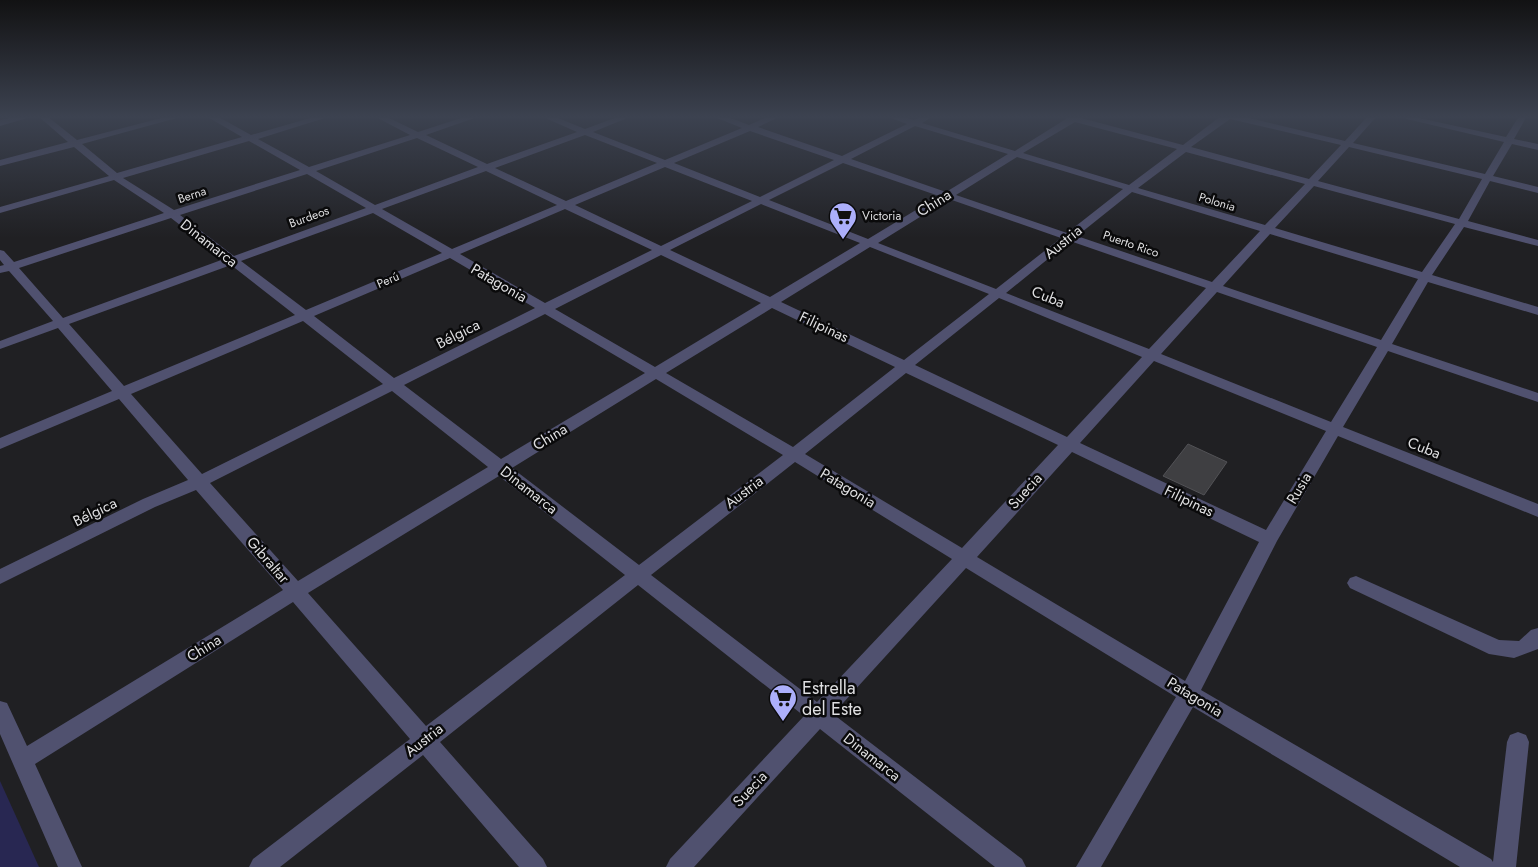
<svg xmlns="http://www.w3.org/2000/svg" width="1538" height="867" font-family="Jost,sans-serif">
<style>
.green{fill:#282752}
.building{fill:#3f3f42;stroke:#525256}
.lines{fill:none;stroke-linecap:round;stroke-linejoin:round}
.minor{fill:#50516f;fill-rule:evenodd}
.labels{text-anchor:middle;stroke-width:5;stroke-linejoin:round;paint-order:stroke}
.far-street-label{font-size:12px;fill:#dfdfe1;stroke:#0a0a0b}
.far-poi-label{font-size:12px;fill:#dfdfe1;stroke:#0a0a0b;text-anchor:start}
.street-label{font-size:15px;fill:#dfdfe1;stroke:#0a0a0b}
.near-poi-label{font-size:18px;fill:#dfdfe1;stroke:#0a0a0b;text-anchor:start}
</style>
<rect width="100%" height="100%" fill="#202023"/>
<!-- green -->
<path class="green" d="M0,781L39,867H0Z"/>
<!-- building -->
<path class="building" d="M1188,444L1227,462L1204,495L1163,476Z"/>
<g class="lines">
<!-- minor -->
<path class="minor" d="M18,116H34L0,126V120Z
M38,116H47L77,140L169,116H184L82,144L117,173L242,137L206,116H217L251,135L317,116H331L258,139L309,167L410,135L374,116H385L418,132L467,116H480L426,135L487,164L577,132L541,116H553L585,129L620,116H632L593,132L665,160L742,128L712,116H725L749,125L769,116H781L758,127L842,156L907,124L886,116H900L914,120L922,116H933L922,123L1015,151L1066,119L1063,116H1082L1081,118L1183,145L1221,116H1241L1345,141L1368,116H1377L1353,143L1485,174L1504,142L1394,116H1410L1506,137L1519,116H1527L1514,139L1538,144V150L1512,144L1493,176L1538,187V193L1490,181L1468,221L1538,240V246L1464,227L1432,275L1538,307V315L1428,282L1392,344L1538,393V402L1388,351L1343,427L1538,504V517L1338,436L1277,541L1201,690L1491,859L1493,862L1507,742L1510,735L1518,732L1526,735L1529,742L1516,867H1460L1193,707L1101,867H1076L1176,697L966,568L833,714L1022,859L1026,867H995L820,729L694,867H666L670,859L804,716L638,585L440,742L543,859L547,867H519L423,755L280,867H249L253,859L410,739L293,602L35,764L82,867H58L0,734V701L7,703L27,746L283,590L196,490L155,507L0,584V569L143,499L188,480L119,399L0,449V438L112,391L58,328L0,349V341L53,321L9,271L0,273V266L4,265L0,260V250L4,251L14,262L164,213L114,180L0,213V207L109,176L74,147L0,166V160L68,142ZM1230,119L1341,145L1309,179L1191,147ZM1075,122L1177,149L1129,185L1023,153ZM915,126L1008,154L946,192L851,159ZM750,131L834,160L760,197L674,163ZM585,135L657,163L566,201L495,168ZM417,138L478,167L375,205L316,171ZM249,141L300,170L174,210L123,178ZM1349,147L1482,179L1459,219L1318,181ZM1186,152L1305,184L1265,225L1138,188ZM1017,157L1123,189L1067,233L956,195ZM843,163L939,196L868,239L769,200ZM665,167L752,201L661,246L575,205ZM486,171L557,205L452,249L382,209ZM307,174L366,208L234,256L180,215ZM1314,186L1455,224L1422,272L1275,228ZM1132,192L1260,231L1212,282L1077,236ZM949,199L1061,238L996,289L878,243ZM761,204L860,243L770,297L670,250ZM565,209L652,250L545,303L460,254ZM373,213L442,253L306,310L241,261ZM171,218L224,259L63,318L19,268ZM1270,234L1418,279L1381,340L1223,286ZM1070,241L1206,288L1149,349L1006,293ZM870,247L989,294L904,360L781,302ZM661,255L761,303L655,367L555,309ZM450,258L535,308L394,378L314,316ZM231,265L295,315L124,386L69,324ZM1217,292L1377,347L1331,422L1161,354ZM999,298L1142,357L1067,437L915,365ZM772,308L895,367L793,447L666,373ZM545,314L645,373L501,459L404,385ZM303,321L383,384L202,474L131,394ZM1154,361L1326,431L1266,530L1080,443ZM906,373L1058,445L962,548L805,454ZM656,379L783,455L639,565L512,468ZM392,391L488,467L298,581L210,483ZM1072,452L1259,542L1185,681L977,557ZM795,462L952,559L817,702L651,575ZM499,476L625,575L426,726L308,593Z
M1356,576L1499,640L1519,641L1531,630L1538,628V649L1514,658L1489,654L1350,588L1347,583L1350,578Z"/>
</g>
<!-- sky -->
<linearGradient id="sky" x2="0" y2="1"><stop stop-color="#121213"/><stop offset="0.49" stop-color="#3c4250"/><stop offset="1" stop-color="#3c4250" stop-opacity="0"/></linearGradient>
<rect width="1538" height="238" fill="url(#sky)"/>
<!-- icons -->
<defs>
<g id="supermarket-pin" transform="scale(1.4375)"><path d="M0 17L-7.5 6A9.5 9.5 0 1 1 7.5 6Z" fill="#acaffb" stroke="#0a0a0b"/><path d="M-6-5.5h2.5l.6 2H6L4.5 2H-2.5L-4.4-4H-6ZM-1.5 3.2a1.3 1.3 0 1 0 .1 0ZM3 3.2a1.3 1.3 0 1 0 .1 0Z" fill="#111"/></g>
</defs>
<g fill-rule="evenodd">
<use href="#supermarket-pin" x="843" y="216"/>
<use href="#supermarket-pin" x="783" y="698"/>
</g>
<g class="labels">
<!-- far-street labels -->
<g class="far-street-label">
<text transform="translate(192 195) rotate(-18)" y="4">Berna</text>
<text transform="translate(1217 202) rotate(17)" y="4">Polonia</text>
<text transform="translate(309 217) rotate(-20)" y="4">Burdeos</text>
<text transform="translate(1131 244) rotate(19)" y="4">Puerto Rico</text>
<text transform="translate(388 280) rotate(-23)" y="4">Perú</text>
</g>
<!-- far-poi labels -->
<g class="far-poi-label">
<text x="862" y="220">Victoria</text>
</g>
<!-- street labels -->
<g class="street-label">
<text transform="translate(934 203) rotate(-32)" y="5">China</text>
<text transform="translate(1063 242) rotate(-39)" y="5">Austria</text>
<text transform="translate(209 243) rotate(38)" y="5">Dinamarca</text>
<text transform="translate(499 283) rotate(30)" y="5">Patagonia</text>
<text transform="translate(1048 297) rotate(22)" y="5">Cuba</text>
<text transform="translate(824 327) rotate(25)" y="5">Filipinas</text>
<text transform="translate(458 334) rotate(-27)" y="5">Bélgica</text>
<text transform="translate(550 437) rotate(-31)" y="5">China</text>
<text transform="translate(1424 448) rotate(22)" y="5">Cuba</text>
<text transform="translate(848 488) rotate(31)" y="5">Patagonia</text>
<text transform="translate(1299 488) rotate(-59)" y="5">Rusia</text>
<text transform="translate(529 490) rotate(38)" y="5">Dinamarca</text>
<text transform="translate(1025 491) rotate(-48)" y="5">Suecia</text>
<text transform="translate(744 492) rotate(-37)" y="5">Austria</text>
<text transform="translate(1189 501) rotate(26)" y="5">Filipinas</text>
<text transform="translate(95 512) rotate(-26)" y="5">Bélgica</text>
<text transform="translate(268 560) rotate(49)" y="5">Gibraltar</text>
<text transform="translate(204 648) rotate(-32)" y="5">China</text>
<text transform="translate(1195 697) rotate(31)" y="5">Patagonia</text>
<text transform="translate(424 740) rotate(-38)" y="5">Austria</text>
<text transform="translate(872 757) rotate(38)" y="5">Dinamarca</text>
<text transform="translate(750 789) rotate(-47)" y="5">Suecia</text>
</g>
<!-- near-poi labels -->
<g class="near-poi-label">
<text x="802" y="694">Estrella<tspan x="802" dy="21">del Este</tspan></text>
</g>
</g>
</svg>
